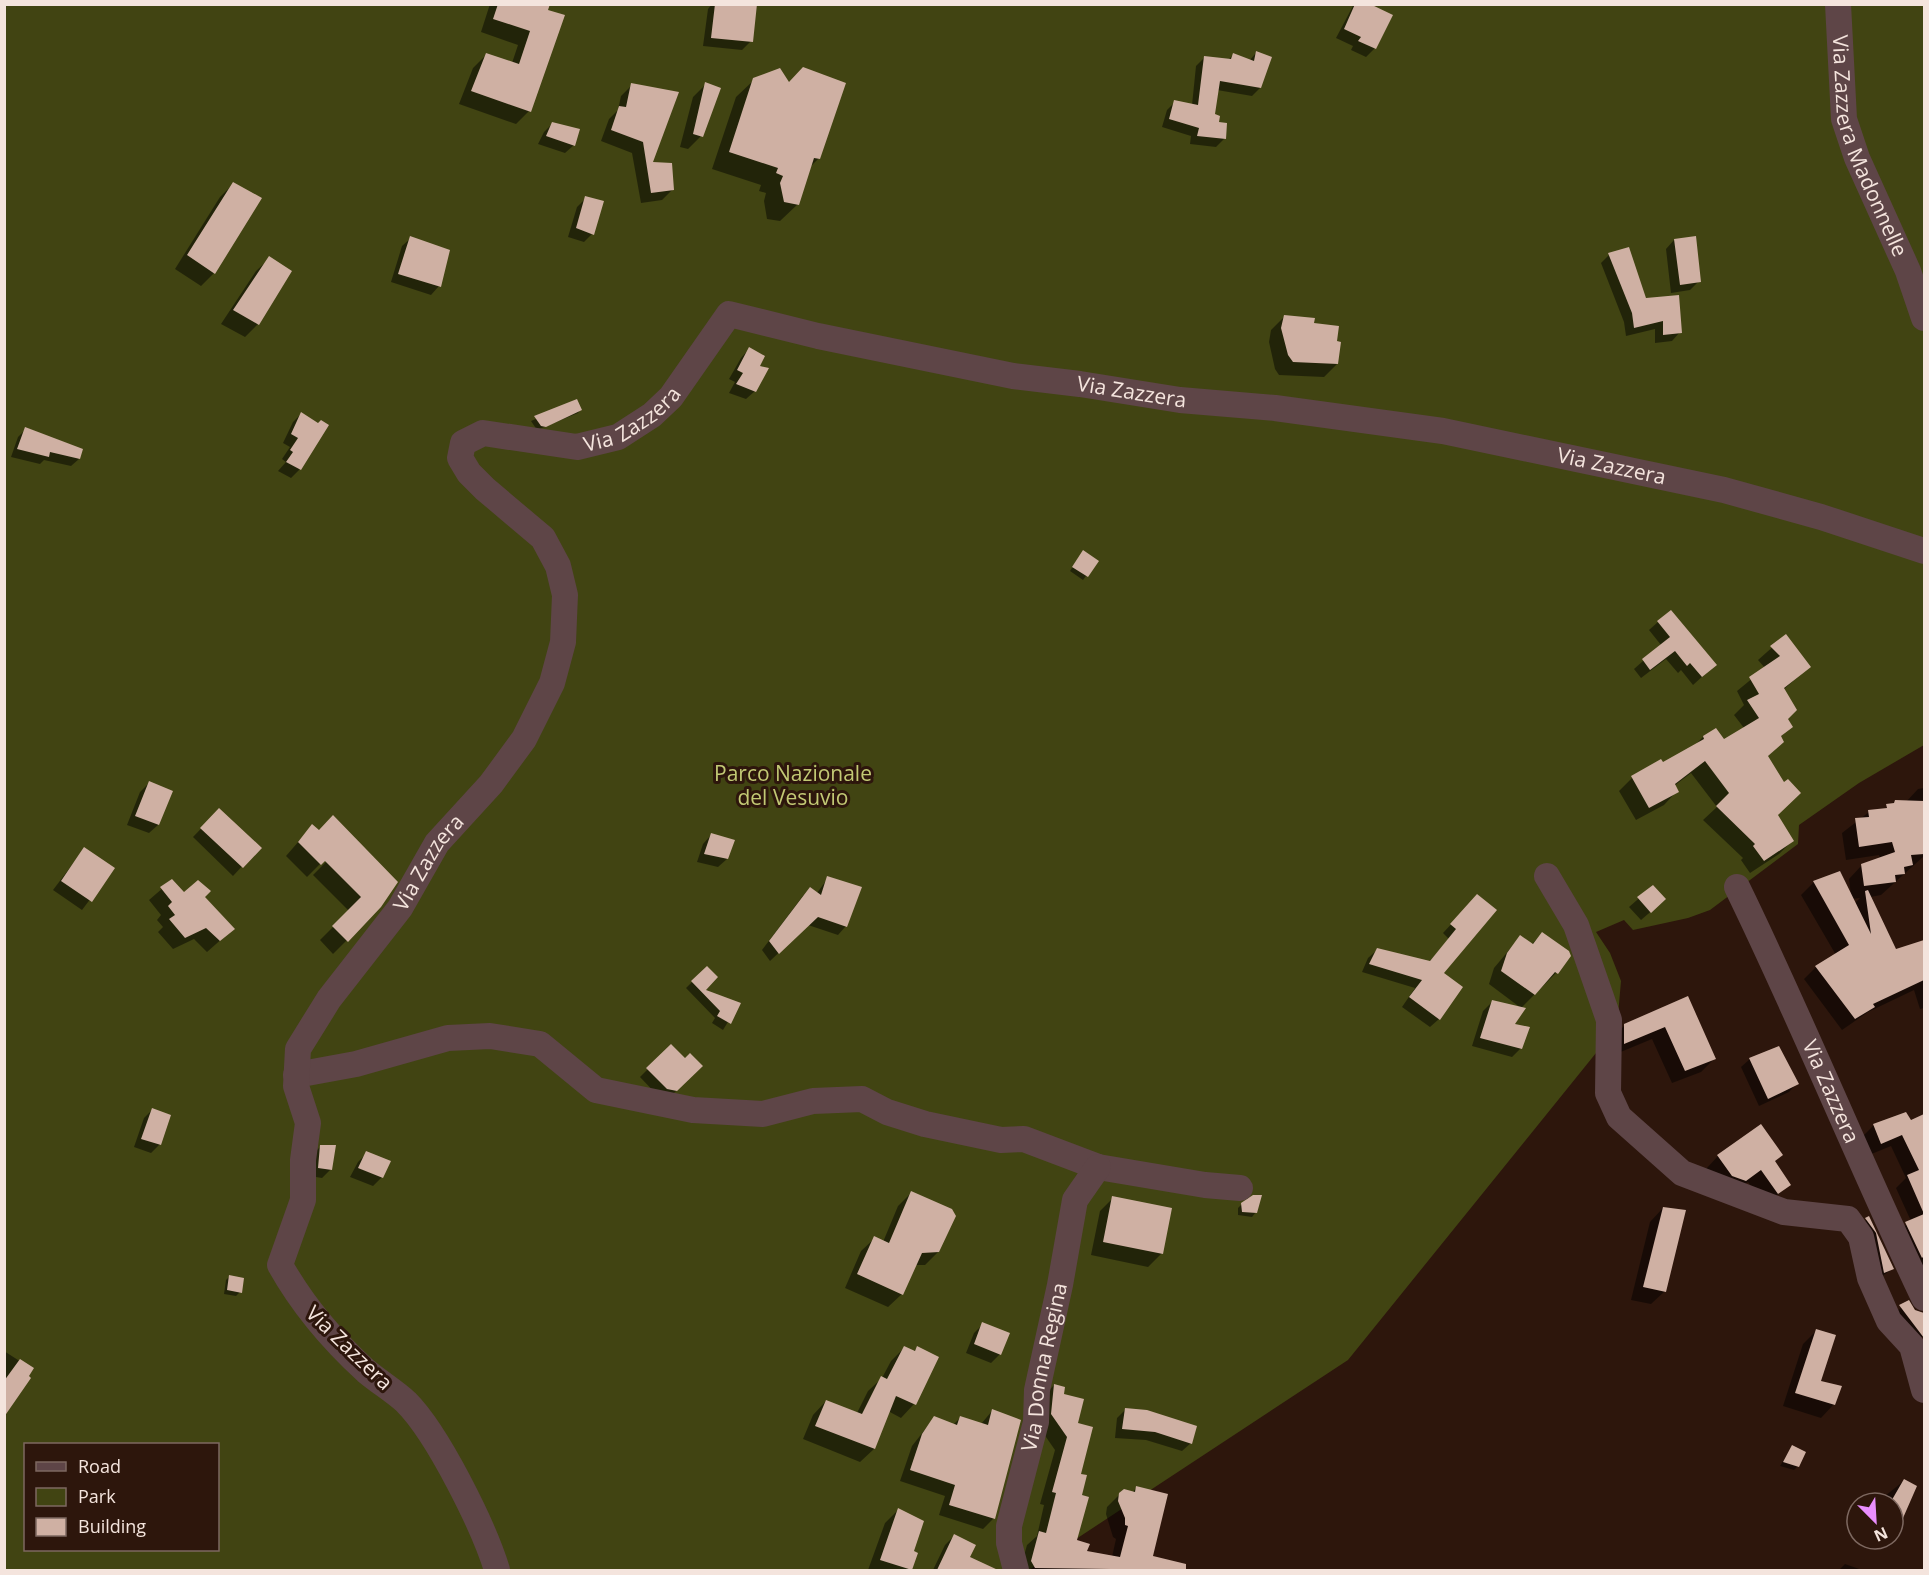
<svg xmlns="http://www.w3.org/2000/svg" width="1929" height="1575" font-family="'Open Sans',sans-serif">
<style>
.green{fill:#414412;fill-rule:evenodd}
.shadow{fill:#0007;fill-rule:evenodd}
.building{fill:#cfb0a3}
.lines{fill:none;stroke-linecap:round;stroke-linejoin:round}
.minor{stroke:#5e4547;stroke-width:26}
.labels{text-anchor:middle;stroke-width:6;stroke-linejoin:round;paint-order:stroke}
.street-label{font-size:21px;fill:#f4e4dd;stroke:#2d160c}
.park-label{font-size:21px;fill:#c2c974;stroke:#2d160c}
</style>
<rect width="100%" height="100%" fill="#2d160c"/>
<!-- green -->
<path class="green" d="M5,5H1924V745L1859,783L1799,825L1798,844L1710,910L1688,918L1633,930L1624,920L1596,932L1610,953L1621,981L1617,1027L1348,1360L1029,1570H5ZM26,1444H218V1550H26Z"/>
<!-- shadow -->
<path class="shadow" d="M490,4H548L529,111L516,124L459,104L473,68L486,55L512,63L518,45L481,32Z
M712,4L755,5L751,41L742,50L703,46L708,9Z
M1354,4H1366L1375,48L1366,57L1351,50L1353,46L1336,38Z
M1256,53L1260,88L1252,96L1217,90L1213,115L1224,139L1216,147L1190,144L1191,136L1162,127L1167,110L1175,102L1192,105L1196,66L1204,58L1228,60L1233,55L1249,61Z
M754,80L819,158L809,168L798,204L780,221L767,219L764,201L766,193L759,191L761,185L712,169L736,97Z
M706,84L701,136L688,149L680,147L693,97Z
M632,85L651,163L673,189L662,200L641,203L632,153L601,141L609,119L618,110L621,96Z
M552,124L574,145L565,153L538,144L544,132Z
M234,183L214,273L201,286L175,269L220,197Z
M586,198L592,234L584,242L568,237L577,207Z
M411,238L439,286L431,295L391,282L402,246Z
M1674,240L1699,281L1690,290L1671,293L1666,249Z
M1609,255L1645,300L1680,332L1672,341L1655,343V329L1626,336L1624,322L1601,263Z
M270,258L258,324L245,337L221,324L256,271Z
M1284,317L1312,325L1337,364L1324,377L1279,375L1275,369L1269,342L1271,330Z
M749,349L757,367L755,391L746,399L729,393L735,382L729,379L741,358Z
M577,401L580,410L578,413L537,430L531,421Z
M301,414L300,469L291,478L278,471L286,462L282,459L290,447L283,443L293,422Z
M26,429L79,459L71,466L44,460L40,464L11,457L18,437Z
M1080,556L1097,561L1083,580L1070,571Z
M1658,622L1715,665L1693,685L1681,670L1678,673L1666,659L1641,678L1634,669L1661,645L1649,630Z
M1785,636L1809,667L1783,690L1786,719L1791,726L1780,737L1782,742L1767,757L1777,815L1792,841L1779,854L1750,873L1741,860L1743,858L1703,820L1717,807L1691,773L1674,786L1677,791L1664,805L1636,820L1619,791L1632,778L1662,764L1694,746L1703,737L1723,741L1744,728L1734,715L1744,705L1737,691L1765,668L1758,660Z
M149,783L171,792L158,825L149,833L127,825L140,792Z
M1924,788V856L1881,895L1870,897L1895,951L1924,941V1008L1920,1009L1914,990L1868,1012L1842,1030L1804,979L1816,967L1836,955L1801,895L1814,882L1839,873L1851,895L1849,879L1862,865L1880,859L1879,855L1846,860L1842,833L1869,812L1883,810L1896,801L1906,802L1918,789ZM1860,898L1854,904L1852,899Z
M219,810L259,848L233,876L193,837Z
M312,826L380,907L333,954L320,940L349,911L313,875L331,857L329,855L307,877L286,856Z
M711,835L727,859L718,867L697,862L703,844Z
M84,849L113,869L82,910L53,890Z
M828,878L846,926L838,935L808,925L770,961L762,950L802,897L810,888L817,893Z
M171,881L183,894L203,897L233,929L207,952L194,939L173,949L158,932L163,927L157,920L161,915L149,900Z
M1652,887L1655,908L1641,920L1629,907Z
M1469,905L1442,973L1439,1019L1430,1027L1402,1007L1415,988L1362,972L1368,958L1377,950L1429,962L1449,939L1443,933Z
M1542,934L1569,956L1556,973L1521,1008L1489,984L1494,968L1520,937L1531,945Z
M692,982L703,990L739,1004L723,1030L712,1023L715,1018L686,988Z
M1687,998L1714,1059L1701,1072L1672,1083L1652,1039L1611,1056V1039L1625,1025Z
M1492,1002L1512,1025L1521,1048L1512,1057L1472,1046L1483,1011Z
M671,1046L685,1060L701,1066L668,1099L659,1097L640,1077Z
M1750,1059L1797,1083L1789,1092L1759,1106L1741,1067Z
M152,1110L160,1144L151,1153L134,1147L144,1118Z
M1905,1114L1911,1122L1924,1115V1299L1894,1235L1911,1221L1896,1188L1906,1178L1891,1146L1869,1155L1862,1137L1873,1126Z
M321,1146L331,1169L322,1178L310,1176L312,1155Z
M367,1153L382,1177L373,1186L350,1177L358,1162Z
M1718,1156L1774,1162L1789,1185L1765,1205L1748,1182L1732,1193L1706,1169Z
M911,1193L938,1252L925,1265H915L902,1294L888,1307L845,1288L861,1251L875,1238L883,1242L898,1206Z
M1113,1198L1162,1253L1148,1267L1091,1255L1100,1211Z
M1242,1204L1256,1212L1252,1217L1238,1215V1208Z
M1663,1208L1665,1291L1651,1304L1631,1300L1650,1222Z
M1869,1218L1892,1269L1877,1280L1859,1226Z
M230,1276L240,1292L236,1296L224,1294L226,1280Z
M1908,1302L1914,1311L1924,1314V1336L1908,1343L1889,1318Z
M983,1324L1000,1354L991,1363L966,1353L974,1333Z
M1816,1331L1819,1382L1834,1404L1821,1418L1783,1406L1803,1344Z
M904,1348L913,1352L917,1348L937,1358L914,1404L901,1418L888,1411L874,1449L860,1462L803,1439L813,1415L826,1401L857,1413L868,1391L882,1378L891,1361Z
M4,1351L32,1369L4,1415Z
M1054,1385L1076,1425L1080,1496L1075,1541L1085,1552L1112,1557L1116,1539L1113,1537L1106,1514L1107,1507L1120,1494L1132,1493L1136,1488L1151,1557L1166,1561L1163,1570H1020L1027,1545L1037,1536L1044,1505L1040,1504L1055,1450L1039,1427L1042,1398Z
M1126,1409L1191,1443L1182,1451L1146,1440L1115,1438L1117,1418Z
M992,1411L994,1518L983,1529L939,1515L945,1496L900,1481L912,1446L934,1418L953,1425L961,1417L981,1424Z
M1792,1447L1798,1466L1794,1470L1780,1466Z
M1905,1480L1893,1532V1503H1883L1885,1496Z
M898,1510L912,1552L916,1553L910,1570H868L885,1523Z
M954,1536L968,1558L980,1570H933L945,1545Z
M1845,1564L1862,1570H1839Z"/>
<!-- building -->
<path class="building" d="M498,4H550L548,10L565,15L531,112L471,91L486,53L519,64L530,31L493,19Z
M715,4H757L753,42L711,38Z
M1355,4H1370L1393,15L1376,49L1358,41L1361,37L1344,29Z
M1256,51L1272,57L1261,88L1220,81L1215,114L1220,116L1219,122L1227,123L1226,139L1197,136L1199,128L1169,119L1174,100L1198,105L1204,56L1231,59L1233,53L1254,61Z
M803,67L846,83L820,159L814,158L799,205L784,202L780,183L783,176L776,173L778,168L729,152L753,78L780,68L789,82Z
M705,82L721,88L703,137L693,134Z
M631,83L679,92L653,162L672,163L674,190L651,193L643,142L611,130L619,106L626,107Z
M552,122L580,129L575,146L546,136Z
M233,182L262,198L215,274L187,255Z
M585,196L604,201L594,235L576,228Z
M410,236L450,250L441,287L398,274Z
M1696,236L1701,282L1680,285L1674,239Z
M1629,247L1646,298L1679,295L1682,333L1663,335V321L1634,328L1632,313L1608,253Z
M269,256L292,271L259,325L233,310Z
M1284,315L1315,318L1314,323L1339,326L1337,341L1341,342L1338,364L1293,362L1288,355L1281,328Z
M749,347L765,356L760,366L769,368L756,392L736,384L743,373L737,370Z
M577,399L582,410L546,427L541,426L534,416Z
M301,412L318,423L321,420L329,425L301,470L286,462L293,452L290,450L298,438L291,434Z
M25,427L83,449L80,459L50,452L49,457L17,449Z
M1083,550L1099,561L1088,577L1072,567Z
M1671,610L1717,665L1702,677L1690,663L1687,666L1675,651L1650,670L1642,659L1670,637L1657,621Z
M1786,634L1811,667L1784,688L1797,710L1788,719L1793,727L1781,736L1784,742L1768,756L1784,782L1788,779L1801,793L1778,815L1794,841L1764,861L1753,846L1755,844L1716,806L1729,793L1705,761L1675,784L1679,792L1649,808L1631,776L1661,759L1663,762L1704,739L1703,736L1716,728L1724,739L1759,718L1747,700L1759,694L1749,677L1780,656L1770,646Z
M149,781L173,791L159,825L135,816Z
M1895,800L1924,801V854L1911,855L1913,865L1904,867L1905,874L1895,875L1896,882L1864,886L1861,864L1895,852L1892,842L1859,847L1855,818L1869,817L1868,810L1887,808L1886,804L1894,803Z
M219,808L262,848L243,868L200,828Z
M333,815L398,882L381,907L348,942L332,926L361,897L325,861L321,865L298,842L312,824L319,830Z
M711,833L735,840L728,859L704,854Z
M84,847L115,868L92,902L61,881Z
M1840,871L1871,934L1865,891L1868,890L1896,949L1924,940V980L1873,1004L1875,1007L1855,1019L1815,966L1849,945L1813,881Z
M827,876L862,887L847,927L818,917L779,954L769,941L810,887L821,895Z
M172,879L184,892L198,880L211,891L205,897L235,929L220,941L206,928L185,938L169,919L175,915L168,906L172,902L160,887Z
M1653,885L1666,899L1651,913L1637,897Z
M1477,894L1497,910L1444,973L1463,987L1440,1020L1409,997L1422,980L1369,964L1377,948L1430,961L1456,929L1450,924Z
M1542,932L1569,951L1571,956L1558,974L1555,972L1535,995L1501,971L1507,953L1520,935L1533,944Z
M707,966L718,977L706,990L741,1003L731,1024L717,1016L720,1011L691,981Z
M1688,996L1716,1059L1685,1071L1665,1027L1624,1044V1024Z
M1492,1000L1526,1008L1515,1024L1530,1027L1522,1049L1480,1038Z
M671,1044L685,1058L690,1053L703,1066L677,1091L667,1089L646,1068Z
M1779,1046L1799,1084L1768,1099L1749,1058Z
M152,1108L171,1115L161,1145L141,1139Z
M1906,1112L1911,1120L1924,1114V1256L1922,1258L1905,1222L1924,1214L1907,1175L1919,1170L1902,1135L1881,1144L1873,1124Z
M1761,1124L1783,1155L1775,1161L1791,1185L1778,1194L1761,1170L1746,1181L1732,1176L1717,1155Z
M320,1145H336L332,1170L318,1168Z
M366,1151L391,1161L383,1178L358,1168Z
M911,1191L952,1209L956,1216L939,1252L922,1253L903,1295L857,1274L874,1236L889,1243Z
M1253,1195H1262L1257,1213L1242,1212L1241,1203Z
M1112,1196L1172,1208L1163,1254L1103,1242Z
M1663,1207L1686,1210L1666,1292L1643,1287Z
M1869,1216L1894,1269L1884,1273L1876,1233L1865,1218Z
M229,1275L244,1278L242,1293L227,1290Z
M1909,1300L1915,1310L1924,1313V1338L1899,1305Z
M982,1322L1010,1333L1001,1355L974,1344Z
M1816,1329L1836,1335L1821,1381L1842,1386L1835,1405L1795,1393Z
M904,1346L915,1351L917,1346L939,1357L916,1405L896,1396L875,1449L815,1426L826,1400L862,1414L881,1376L887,1379Z
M20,1359L34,1368L29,1376L31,1378L4,1417V1381Z
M1054,1384L1065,1387L1064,1394L1084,1399L1078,1423L1093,1427L1081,1474L1087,1475L1082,1495L1089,1497L1077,1540L1090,1544L1087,1551L1120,1557L1128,1526L1125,1525V1518L1118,1501L1119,1493L1124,1489L1135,1492L1136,1486L1168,1494L1153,1556L1186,1564V1570L1035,1568L1031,1561L1039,1531L1046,1533L1056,1493L1052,1492L1067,1437L1051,1414Z
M1125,1408L1147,1410L1197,1426L1192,1444L1155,1432L1122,1429Z
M992,1409L1021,1420L995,1519L949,1505L955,1485L910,1470L922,1434L934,1416L957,1425L960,1416L988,1425Z
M1792,1445L1806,1452L1799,1467L1783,1462Z
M1904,1479L1917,1486L1893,1541V1498Z
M898,1508L924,1521L914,1551L918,1553L912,1570L880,1560Z
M954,1534L976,1545L970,1557L998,1570H937Z"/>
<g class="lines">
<!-- minor -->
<g class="minor">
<path id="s1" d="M1838,4L1844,119L1857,158L1908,271L1924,318"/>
<path d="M1547,876L1576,925L1609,1020L1608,1093L1619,1117L1682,1173L1784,1212L1848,1219L1861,1237L1870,1278L1889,1321L1912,1346L1924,1390"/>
<path id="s2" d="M1737,887C1803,1022 1859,1162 1924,1298"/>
<path d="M296,1075L356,1064L448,1038L490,1036L540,1044L596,1090L693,1110L763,1114L813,1101L862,1099L887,1112L925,1124L1001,1140L1024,1139L1098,1167L1205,1185L1240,1188"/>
<path id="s3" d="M497,1570C484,1527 438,1434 406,1402C394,1391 379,1382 366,1371C332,1340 303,1306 280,1265L303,1200V1160L308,1123L296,1086L298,1049L329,999L400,908L437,843L491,784L524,739L552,683L563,642L565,595L558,566L543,538L485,489L469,473L460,458L463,443L483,433L577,447L618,437L652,415L671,397L729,314L818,336L1013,376L1080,384L1180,400L1275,408L1443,431L1724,490L1821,517L1924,551"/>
<path id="s4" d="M1016,1570L1009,1543V1526L1036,1422L1037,1390L1060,1285L1075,1200L1098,1167"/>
</g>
</g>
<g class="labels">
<!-- street labels -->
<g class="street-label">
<text dy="7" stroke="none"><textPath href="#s1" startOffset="147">Via Zazzera Madonnelle</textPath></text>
<text dy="7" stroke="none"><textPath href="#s3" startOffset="2070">Via Zazzera</textPath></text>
<text dy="7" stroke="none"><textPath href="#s3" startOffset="1512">Via Zazzera</textPath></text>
<text dy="7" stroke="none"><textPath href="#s3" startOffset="2556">Via Zazzera</textPath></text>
<text dy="7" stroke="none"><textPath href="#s3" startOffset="830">Via Zazzera</textPath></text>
<text dy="7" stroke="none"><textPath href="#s2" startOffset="225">Via Zazzera</textPath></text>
<text transform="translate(349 1348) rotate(44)" y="7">Via Zazzera</text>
<text dy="7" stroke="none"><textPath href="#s4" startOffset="208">Via Donna Regina</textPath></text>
</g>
<!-- park labels -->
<g class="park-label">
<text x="793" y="781">Parco Nazionale<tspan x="793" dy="24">del Vesuvio</tspan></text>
</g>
</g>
<!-- border -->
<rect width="1929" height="1575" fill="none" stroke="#f4e4dd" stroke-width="12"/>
<!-- legend -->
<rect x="24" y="1443" width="195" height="108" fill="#2d160c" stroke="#7d6860" stroke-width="1.5"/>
<rect x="36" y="1462" width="30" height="9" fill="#5e4547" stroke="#7d6860" stroke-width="1.5"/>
<text x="78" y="1473" font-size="18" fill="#f4e4dd">Road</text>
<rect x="36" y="1488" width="30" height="18" fill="#414412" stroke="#7d6860" stroke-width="1.5"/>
<text x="78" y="1503" font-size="18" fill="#f4e4dd">Park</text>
<rect x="36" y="1518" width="30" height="18" fill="#cfb0a3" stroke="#7d6860" stroke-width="1.5"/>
<text x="78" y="1533" font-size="18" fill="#f4e4dd">Building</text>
<!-- north arrow -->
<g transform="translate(1875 1521) rotate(156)"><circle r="28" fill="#2d160c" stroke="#7d6860" stroke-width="1.5"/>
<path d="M0-4.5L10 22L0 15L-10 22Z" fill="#e98efe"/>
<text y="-9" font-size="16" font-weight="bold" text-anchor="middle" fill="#f4e4dd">N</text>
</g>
</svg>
